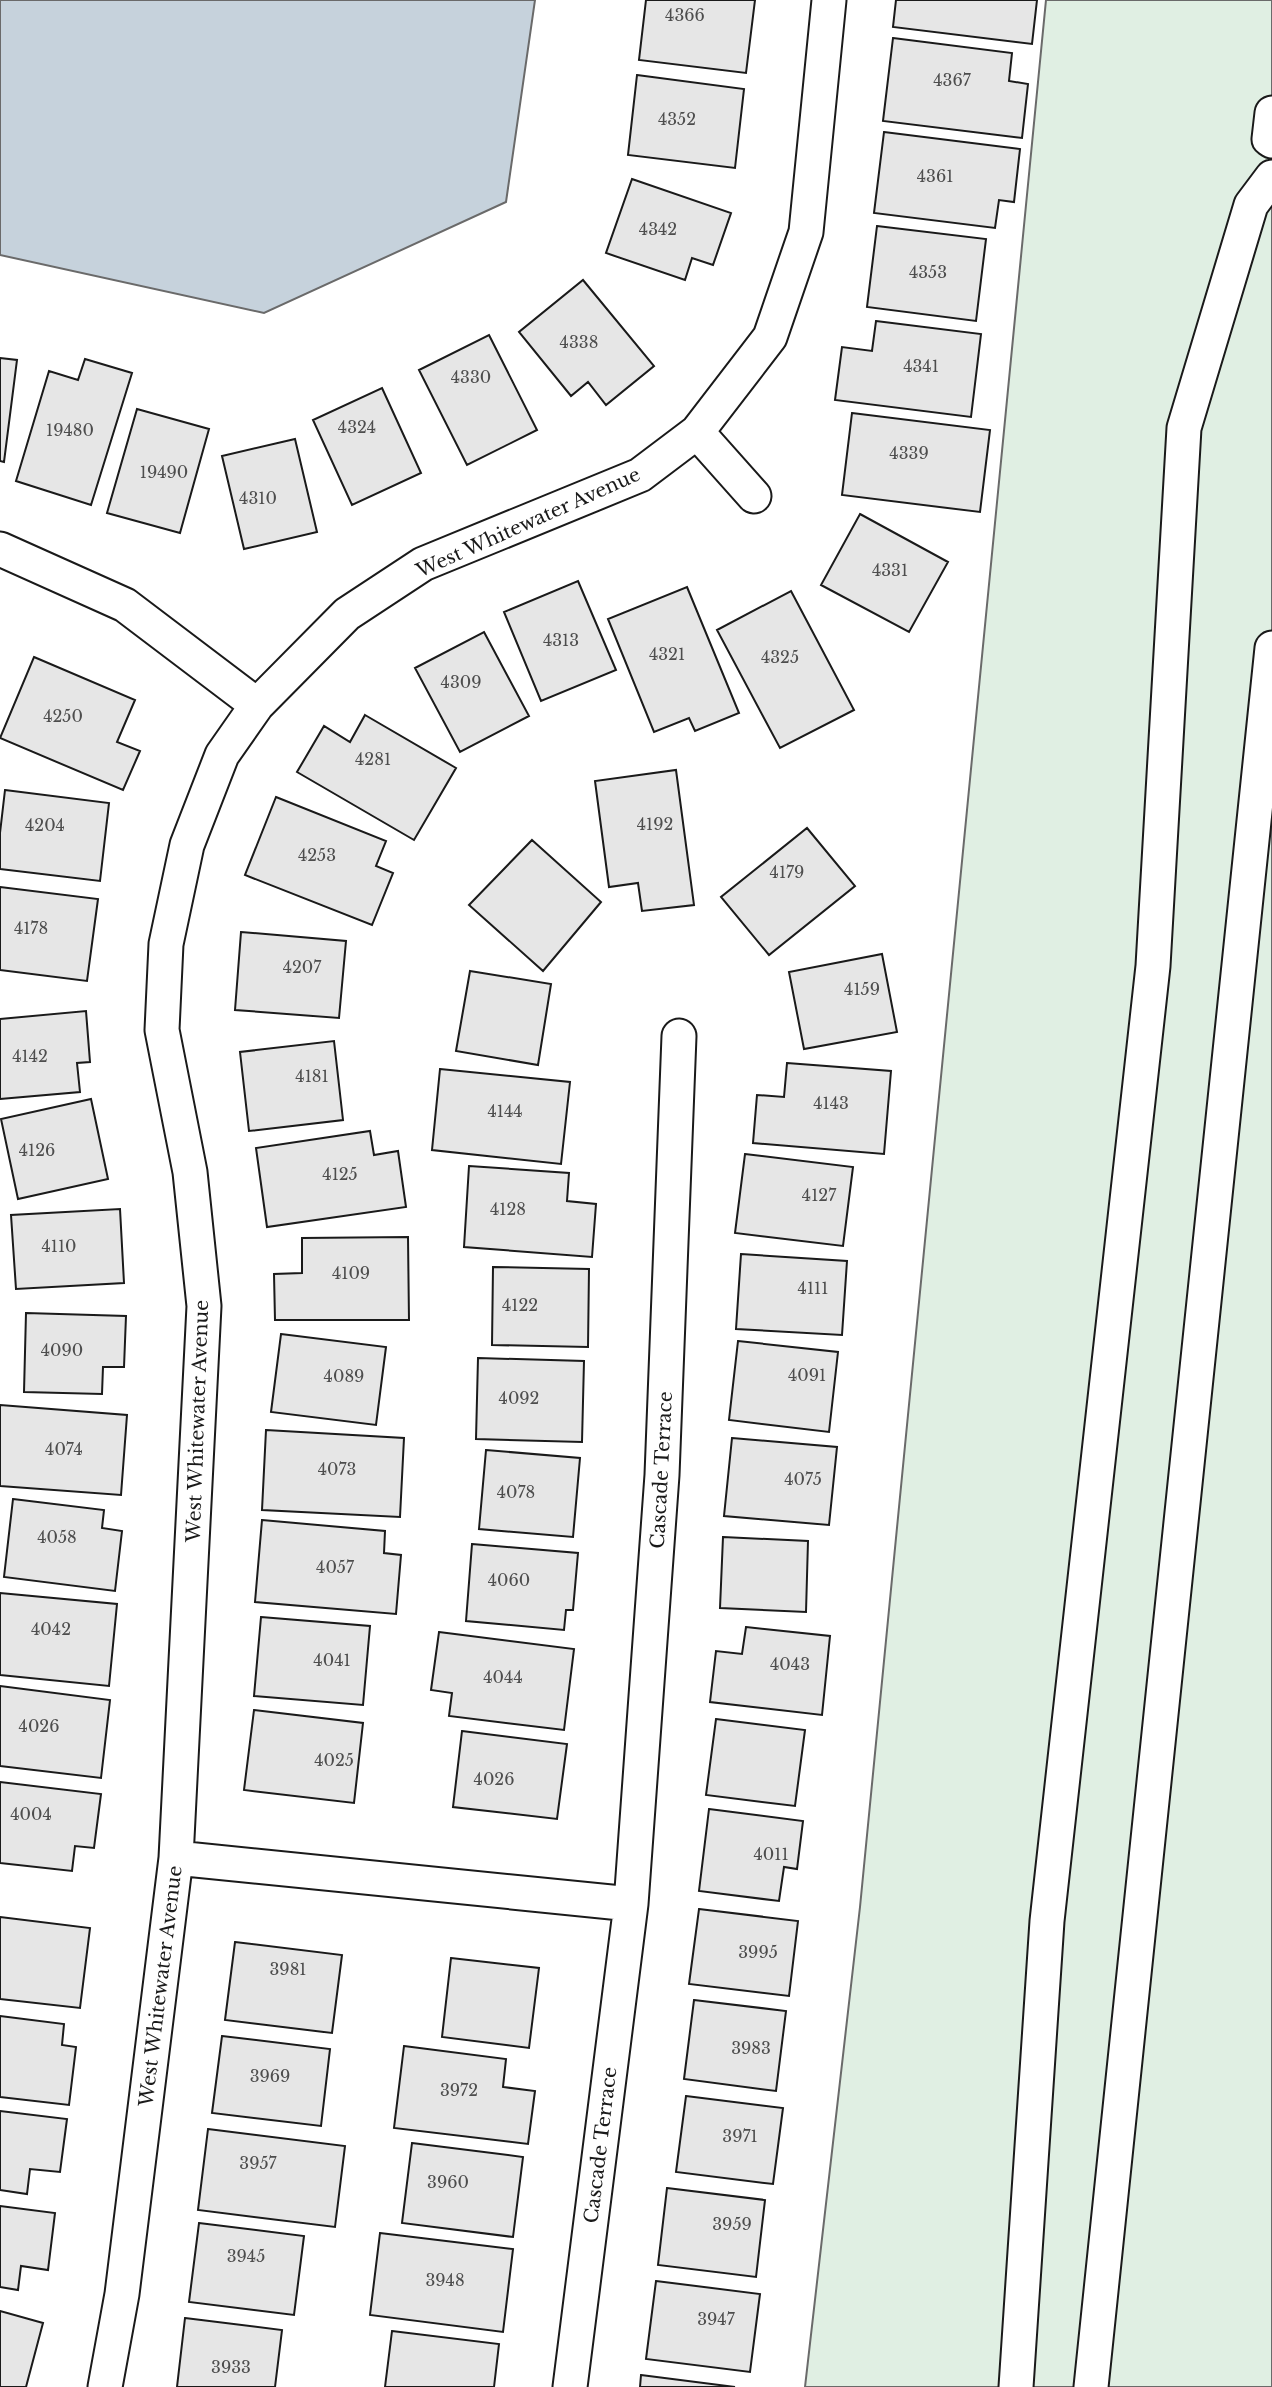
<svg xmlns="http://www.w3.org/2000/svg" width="1272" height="2387" font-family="'Libre Baskerville',serif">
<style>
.green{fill:#e0efe3;stroke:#6a6a6a;stroke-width:2}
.water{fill:#c6d2dc;stroke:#6a6a6a;stroke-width:2}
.building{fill:#e6e6e6;stroke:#1a1a1a;stroke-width:2}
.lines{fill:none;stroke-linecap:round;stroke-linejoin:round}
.minor-casing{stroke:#1a1a1a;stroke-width:37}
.minor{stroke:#fff;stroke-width:33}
.labels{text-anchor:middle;stroke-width:5;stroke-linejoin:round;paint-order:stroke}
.number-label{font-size:16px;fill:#4d4d4d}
.street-label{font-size:19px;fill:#1a1a1a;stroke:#fff}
</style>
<rect width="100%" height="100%" fill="#fff"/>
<!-- green -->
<path class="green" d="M1046,0H1272V2387H805L860,1907Z"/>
<!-- water -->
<path class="water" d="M0,0H535L506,202L264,313L0,255Z"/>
<!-- building -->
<path class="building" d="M646,0H755L746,73L639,60Z
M896,0H1037L1032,44L893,27Z
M893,38L1012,53L1009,81L1028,84L1022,138L883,121Z
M637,75L744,89L735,168L628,155Z
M884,132L1020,149L1014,202L999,200L995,228L874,213Z
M632,179L731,213L713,265L692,258L685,280L606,253Z
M877,226L986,239L976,321L867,307Z
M583,280L654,366L606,405L588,382L571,396L519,332Z
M876,321L981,334L971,417L835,400L842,347L872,351Z
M489,335L537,430L467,465L419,370Z
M0,358L17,360L4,462L0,461Z
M85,359L132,373L91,505L16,481L49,371L78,380Z
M382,388L421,473L352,505L313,420Z
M137,409L209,429L180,533L107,513Z
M852,413L990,430L980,512L842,495Z
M295,439L317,532L244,549L222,456Z
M860,514L948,562L909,632L821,585Z
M578,581L616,670L541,701L504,612Z
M687,587L739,713L695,731L689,718L654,732L608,619Z
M791,591L854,710L780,748L717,630Z
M484,632L529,716L460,752L415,668Z
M34,657L135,700L117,742L140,751L123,790L0,738Z
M365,715L456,768L414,840L297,772L324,726L350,742Z
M676,770L694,905L642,911L638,883L609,887L595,781Z
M5,790L109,803L100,881L0,869V833Z
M276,797L386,841L376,866L393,873L372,925L245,875Z
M807,828L855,886L769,955L721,897Z
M532,840L601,902L543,971L469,905Z
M0,887L98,899L87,981L0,970Z
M241,932L346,941L339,1018L235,1010Z
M882,954L897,1032L804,1049L789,972Z
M470,971L551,984L538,1065L456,1051Z
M86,1011L90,1062L77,1063L80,1092L0,1099V1019Z
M334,1041L343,1120L249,1131L240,1052Z
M787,1063L891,1071L884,1154L753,1143L757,1095L784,1097Z
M440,1069L570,1082L561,1164L432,1150Z
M91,1099L108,1179L18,1199L1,1119Z
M370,1131L374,1155L398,1151L406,1207L267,1227L256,1148Z
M745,1154L853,1167L843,1246L735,1233Z
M469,1166L569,1173L567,1201L596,1204L592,1257L464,1247Z
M120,1209L124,1283L16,1289L11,1215Z
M408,1237L409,1320H275L274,1274L302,1273V1238Z
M741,1254L847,1261L842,1335L736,1329Z
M493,1267L589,1269L588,1347L492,1345Z
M26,1313L126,1316L124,1367H103L102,1394L24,1392Z
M281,1334L386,1347L376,1425L271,1412Z
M738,1341L838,1352L829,1432L729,1420Z
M478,1358L584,1361L582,1442L476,1439Z
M0,1405L127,1415L121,1495L0,1486Z
M266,1430L404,1438L400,1517L262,1510Z
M732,1438L837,1447L829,1525L724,1516Z
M486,1450L580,1458L573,1537L479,1529Z
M13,1499L104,1510L102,1528L122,1531L115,1591L4,1577Z
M262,1520L385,1531L384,1553L401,1555L396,1614L255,1602Z
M723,1537L808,1541L806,1612L720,1608Z
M472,1544L578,1553L573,1610H566L564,1630L466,1621Z
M0,1593L117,1604L109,1686L0,1675Z
M261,1617L370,1626L363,1705L254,1696Z
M746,1627L830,1636L822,1715L710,1702L716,1651L742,1654Z
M439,1632L574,1649L564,1730L449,1716L452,1693L431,1690Z
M0,1686L110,1700L101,1778L0,1766Z
M254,1710L363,1723L354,1803L244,1790Z
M716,1719L805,1730L795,1806L706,1795Z
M462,1731L567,1744L557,1819L453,1807Z
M0,1782L101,1794L94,1848L75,1846L72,1871L0,1863Z
M709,1809L803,1821L797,1869L784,1867L779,1901L699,1891Z
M699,1909L798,1921L789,1996L689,1984Z
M0,1917L90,1928L80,2008L0,1999Z
M235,1942L342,1955L332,2033L225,2020Z
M451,1958L539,1968L529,2048L442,2037Z
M694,2000L786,2011L776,2091L684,2079Z
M0,2016L64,2024L62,2045L76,2047L69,2105L0,2097Z
M222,2036L330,2049L321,2126L212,2113Z
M404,2046L506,2059L503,2087L535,2091L528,2144L394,2128Z
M686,2096L783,2108L773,2184L676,2172Z
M0,2111L67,2119L60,2172L30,2169L27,2194L0,2190Z
M208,2129L345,2146L335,2227L198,2210Z
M412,2143L523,2157L513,2237L402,2223Z
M667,2188L765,2200L756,2277L658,2265Z
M0,2206L55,2213L48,2270L21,2266L18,2290L0,2287Z
M199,2223L304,2236L294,2315L189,2302Z
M380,2233L513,2249L503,2332L370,2315Z
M656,2281L760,2294L750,2372L646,2359Z
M0,2311L43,2323L26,2387H0Z
M185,2318L282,2330L275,2387H177Z
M392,2331L499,2344L494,2387H385Z
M641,2375L735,2387H640Z"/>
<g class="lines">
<!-- minor casing -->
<g class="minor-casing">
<path id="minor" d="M1272,113L1269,139L1272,141
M697,432L754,496
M0,549L125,605L257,705
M176,1858L631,1904
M105,2387L122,2294L176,1858L204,1306L190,1172L162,1030L166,944L187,845L222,755L257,705L347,614L423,564L640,475L697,432L770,337L806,232L829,0
M570,2387L631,1904L662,1475L679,1036
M1016,2387L1047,1921L1153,966L1184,428L1251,205L1272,177
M1091,2387L1272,648"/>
</g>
<!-- minor -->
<use href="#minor" class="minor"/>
</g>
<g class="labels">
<!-- number labels -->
<g class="number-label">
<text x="685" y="21">4366</text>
<text x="952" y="86">4367</text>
<text x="677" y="125">4352</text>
<text x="935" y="182">4361</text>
<text x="658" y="235">4342</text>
<text x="928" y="278">4353</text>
<text x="579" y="348">4338</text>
<text x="921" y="372">4341</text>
<text x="471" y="383">4330</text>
<text x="357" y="433">4324</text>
<text x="70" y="436">19480</text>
<text x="909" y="459">4339</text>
<text x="164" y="478">19490</text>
<text x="258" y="504">4310</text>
<text x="890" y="576">4331</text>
<text x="561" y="646">4313</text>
<text x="667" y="660">4321</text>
<text x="780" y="663">4325</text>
<text x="461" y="688">4309</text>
<text x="63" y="722">4250</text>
<text x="373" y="765">4281</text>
<text x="655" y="830">4192</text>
<text x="45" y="831">4204</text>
<text x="317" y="861">4253</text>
<text x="787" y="878">4179</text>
<text x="31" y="934">4178</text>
<text x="302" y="973">4207</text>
<text x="862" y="995">4159</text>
<text x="30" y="1062">4142</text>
<text x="312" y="1082">4181</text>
<text x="831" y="1109">4143</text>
<text x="505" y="1117">4144</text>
<text x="37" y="1156">4126</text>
<text x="340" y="1180">4125</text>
<text x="819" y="1201">4127</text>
<text x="508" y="1215">4128</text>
<text x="59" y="1252">4110</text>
<text x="351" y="1279">4109</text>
<text x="813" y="1294">4111</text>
<text x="520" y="1311">4122</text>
<text x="62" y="1356">4090</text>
<text x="807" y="1381">4091</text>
<text x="344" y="1382">4089</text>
<text x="519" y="1404">4092</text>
<text x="64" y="1455">4074</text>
<text x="337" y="1475">4073</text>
<text x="803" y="1485">4075</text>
<text x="516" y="1498">4078</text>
<text x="57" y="1543">4058</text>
<text x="335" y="1573">4057</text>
<text x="509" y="1586">4060</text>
<text x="51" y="1635">4042</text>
<text x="332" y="1666">4041</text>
<text x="790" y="1670">4043</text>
<text x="503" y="1683">4044</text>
<text x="39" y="1732">4026</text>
<text x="334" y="1766">4025</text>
<text x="494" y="1785">4026</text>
<text x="31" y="1820">4004</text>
<text x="771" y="1860">4011</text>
<text x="758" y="1958">3995</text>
<text x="288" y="1975">3981</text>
<text x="751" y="2054">3983</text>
<text x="270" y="2082">3969</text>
<text x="459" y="2096">3972</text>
<text x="740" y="2142">3971</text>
<text x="258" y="2169">3957</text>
<text x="448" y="2188">3960</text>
<text x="732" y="2230">3959</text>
<text x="246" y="2262">3945</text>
<text x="445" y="2286">3948</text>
<text x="716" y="2325">3947</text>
<text x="231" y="2373">3933</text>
</g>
<!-- street labels -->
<g class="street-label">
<text transform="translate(528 522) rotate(-24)" y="7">West Whitewater Avenue</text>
<text transform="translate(197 1421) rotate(-88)" y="7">West Whitewater Avenue</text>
<text transform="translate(661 1470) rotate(-87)" y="7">Cascade Terrace</text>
<text transform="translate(160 1986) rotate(-83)" y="7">West Whitewater Avenue</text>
<text transform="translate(600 2145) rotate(-83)" y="7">Cascade Terrace</text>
</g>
</g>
</svg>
